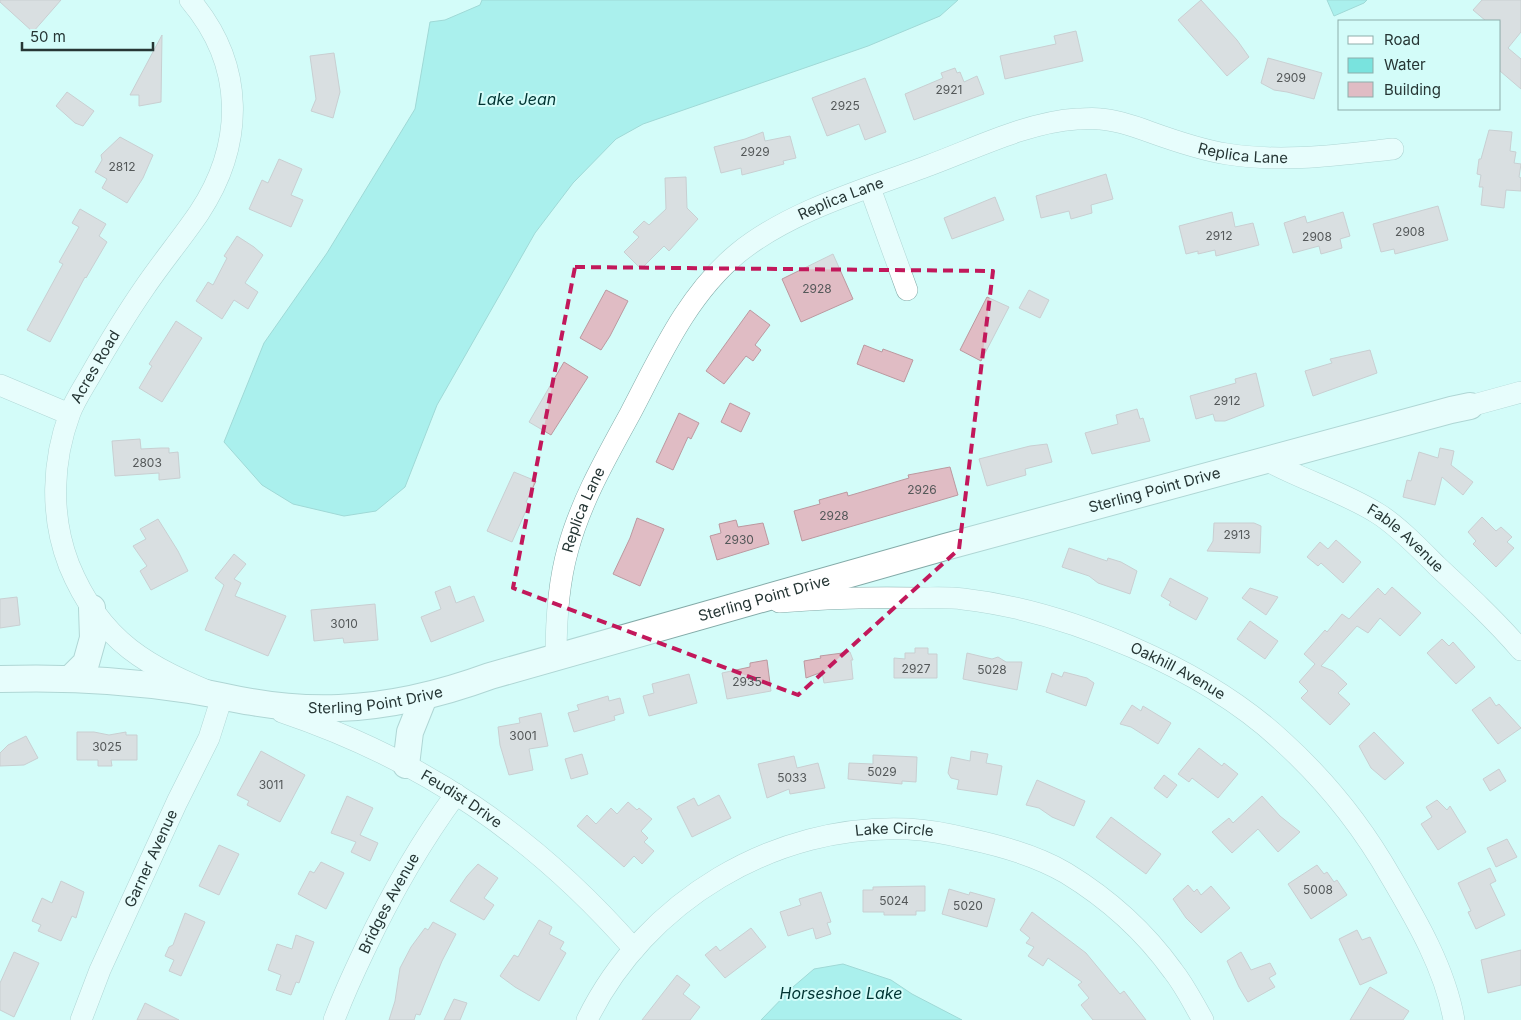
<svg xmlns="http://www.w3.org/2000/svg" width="1521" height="1020" font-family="Inter,sans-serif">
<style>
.water{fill:#79e3de;stroke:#60afab}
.building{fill:#e0bcc4;stroke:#bb99a0}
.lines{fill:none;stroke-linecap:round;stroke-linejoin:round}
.minor-casing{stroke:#83aaa8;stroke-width:22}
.tertiary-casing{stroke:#83aaa8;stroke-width:28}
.minor{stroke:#fff;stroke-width:21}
.tertiary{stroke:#fff;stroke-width:26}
.marked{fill:none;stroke:#c2185b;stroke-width:4;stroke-dasharray:10 6;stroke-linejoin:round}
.labels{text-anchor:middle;stroke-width:4;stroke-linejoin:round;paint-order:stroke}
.number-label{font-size:12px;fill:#545859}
.street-label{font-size:15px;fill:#263635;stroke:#d3fcf9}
.water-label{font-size:16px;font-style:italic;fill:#003433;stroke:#d3fcf9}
</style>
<rect width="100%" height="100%" fill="#d3fcf9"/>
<!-- water -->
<path class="water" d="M482,0H958L940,16L868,46L643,124L616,139L573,183L535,233L437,405L405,487L376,511L344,516L293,504L262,485L224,442L264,343L327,253L415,109L430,22L445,20L480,5Z
M1327,0H1367L1364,3L1334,16Z
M843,964L891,980L912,994L962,1020H761L793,987L814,969Z"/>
<!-- building -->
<path class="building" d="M0,0H61L33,32L0,2Z
M1201,0L1237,40L1249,57L1227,76L1178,20Z
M1482,0H1521V32L1508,48L1521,59V89L1500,71V21H1486L1473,10Z
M1076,31L1083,61L1005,79L1000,56L1056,44L1054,36Z
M162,35L161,102L139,106V95H130Z
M334,53L340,92L333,118L311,111L316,99L310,56Z
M1268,58L1322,73L1314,99L1287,92L1274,90L1261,83Z
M955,68L957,73L960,72L964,82L977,76L984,94L914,120L905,94L943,78L941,73Z
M865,78L886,132L865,140L859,124L827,136L812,98Z
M67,92L94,111L83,126L75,123L56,106Z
M1489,130L1512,132L1510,151L1516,152L1514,163L1521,164L1519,177L1521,178V191L1506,190L1504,208L1481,205L1483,187H1479L1481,175L1477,174L1479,159H1481Z
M763,132L765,141L790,136L796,158L783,161L784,164L742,175L741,168L721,173L714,147L745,139Z
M120,137L153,155L143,178L127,203L102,188L107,179L95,172L102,160L101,155Z
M279,159L302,169L291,195L303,200L291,227L249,209L262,180L268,183Z
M1106,174L1113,199L1091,205L1092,213L1071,219L1069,211L1041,218L1036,196Z
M686,177L687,208L698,219L669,251L664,246L641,269L624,252L639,237L633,232L644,221L649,225L666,209L665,178Z
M995,197L1004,220L952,239L944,218Z
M1438,206L1448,240L1395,254L1394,249L1381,252L1373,224Z
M80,209L106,224L99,236L107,242L86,278L85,277L50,342L27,330L63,264L59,262L79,227L72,223Z
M1232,212L1235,227L1253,223L1259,245L1216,256L1215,250L1198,254V251L1186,254L1179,226Z
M1343,212L1350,236L1340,239L1342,248L1321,254L1319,246L1293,253L1284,223L1305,216L1307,223Z
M237,236L254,247L263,255L245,283L258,292L248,309L234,300L222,319L196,301L208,282L213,285L227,258L224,256Z
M833,254L853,299L801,322L782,279Z
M606,290L628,301L610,336L601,350L580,338Z
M1029,290L1049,300L1040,318L1019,308Z
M987,297L1009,307L981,361L960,350Z
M750,310L770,325L755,345L761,350L753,361L746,356L724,384L706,371Z
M176,321L202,338L162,402L139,388L152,366L149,364Z
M864,345L882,352L883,349L913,360L904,382L857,364Z
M1370,350L1377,373L1313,396L1305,371L1332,363L1330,359Z
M564,362L588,377L551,435L529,422Z
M1256,373L1264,406L1225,421H1215L1213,414L1196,419L1190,396L1236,383L1235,379Z
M730,403L750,413L741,432L721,422Z
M1137,409L1140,419L1143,418L1150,441L1092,454L1085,433L1118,424L1116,415Z
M679,413L699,423L691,439L688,437L673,470L656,462Z
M140,439L141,449L161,448H169V453L178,452L180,478L159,480V473L115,476L112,441Z
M1047,444L1052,462L1025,469L1026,475L987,486L979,459L1030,446Z
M1440,448L1454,451L1451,465L1473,482L1463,495L1442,477L1435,505L1403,497L1407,480L1411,481L1419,452L1438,458Z
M950,467L958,495L802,541L794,511L820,504L819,500L847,492L848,496L909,478L908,475Z
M514,472L536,481L526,502L529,504L512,542L487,531Z
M1482,517L1496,531L1501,527L1512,537L1507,542L1514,548L1496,567L1473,544L1476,541L1468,532Z
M637,518L664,529L640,586L613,574L630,538Z
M158,519L178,551L188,571L151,590L140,571L147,566L133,546L146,539L140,529Z
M736,520L738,527L763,523L769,544L717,560L710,536L721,533L719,524Z
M1214,523H1254L1261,526L1260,553L1207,551L1213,541Z
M1336,540L1361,562L1343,583L1321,563L1318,566L1307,557L1320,542L1328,549Z
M1069,548L1107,561L1108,558L1121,562L1137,571L1130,594L1098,583L1089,576L1062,567Z
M234,554L246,564L234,579L241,583L235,596L286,616L268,656L205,630L224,585L215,578Z
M1170,578L1208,598L1196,620L1169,605L1171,602L1161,596Z
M450,586L456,603L474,596L484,621L431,642L421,617L441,609L435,592Z
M1392,587L1421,613L1400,636L1380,618L1368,633L1357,626L1321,666L1333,671L1347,684L1338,693L1350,704L1330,725L1301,698L1308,691L1299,682L1315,664L1304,654L1325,630L1327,632L1342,614L1349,619L1378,588L1385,595Z
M1250,588L1278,597L1266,615L1242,598Z
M17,597L20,625L0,628V599Z
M375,604L378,640L344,643L343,638L314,641L311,610Z
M1250,621L1278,641L1265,659L1237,639Z
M1442,639L1449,646L1453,642L1475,667L1456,684L1427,653Z
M915,648H928V654H937V678H894V658L905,659V653H915Z
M850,652L853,660H851L853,679L824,683L822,672L806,678L804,661L821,658L820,656Z
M967,653L992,659L998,657L1006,662H1022L1017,690L963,679Z
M767,660L771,691L727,699L722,673L750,667V663Z
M1064,672L1087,678L1094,683L1086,706L1046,692L1052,673L1062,677Z
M689,674L697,703L649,716L643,696L654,693L652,684Z
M608,696L609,701L620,698L624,713L614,716L615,720L574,732L568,713L579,710L577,705Z
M1490,697L1496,706L1499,704L1521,728L1498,744L1472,710Z
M1132,705L1141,711L1143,706L1171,723L1158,744L1131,727L1120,724Z
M541,713L548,746L529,749L533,770L509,775L500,745L498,727L520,723L519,718Z
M77,732H94L109,735L126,732V735H137V760H111L112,766H98V760H77Z
M1374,732L1404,763L1385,780L1371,768L1359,746Z
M26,736L38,758L24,765L0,766V753L8,745Z
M1199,748L1222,766L1224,763L1238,774L1218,798L1192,778L1189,782L1178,774Z
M261,751L305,775L280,822L247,805L249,801L237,795Z
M971,751L988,754L986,763L1002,766L997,795L957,789L959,780L951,778L948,773L951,757L970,761Z
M582,754L588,774L571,779L565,759Z
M873,755L917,757L916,782L902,781V784L848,779L849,763L873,764Z
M794,756L797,768L818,763L825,788L790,794L789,789L767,798L758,764Z
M1499,769L1506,781L1490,791L1483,779Z
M1164,775L1177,785L1167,798L1154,788Z
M1037,780L1085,801L1074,826L1052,817L1039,808L1026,805Z
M719,795L731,818L692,837L677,807L694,798L698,806Z
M347,796L373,808L360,835L378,843L370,861L351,852L356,842L331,833Z
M1262,796L1280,816L1300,832L1278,852L1258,829L1232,853L1212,832L1229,818L1233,823Z
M1437,800L1447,810L1450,806L1466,832L1438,850L1421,824L1432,817L1426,807Z
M628,802L637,810L639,808L652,819L641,831L648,838L644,842L654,851L642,864L634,856L624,867L577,826L587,815L596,824L611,808L617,814Z
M1111,817L1161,854L1146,874L1096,837Z
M1507,839L1517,857L1496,867L1487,848Z
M219,845L239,854L219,895L199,886Z
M321,862L344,873L326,909L298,894L310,871L314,873Z
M478,864L498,878L484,898L494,905L484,920L450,901L467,876Z
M1317,865L1324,874L1327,872L1334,882L1337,880L1347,895L1311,919L1288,884Z
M1490,868L1496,881L1490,884L1505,915L1476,929L1468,912L1471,911L1458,883Z
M61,881L84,892L76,918L72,916L61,941L38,931L41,925L32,921L42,898L52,903Z
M1188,885L1194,892L1197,889L1201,895L1211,886L1230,908L1201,933L1186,918L1173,899Z
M925,886V911H916V915H884V912H863V890H873V887Z
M949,889L969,895L970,892L995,899L987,927L942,914Z
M821,892L831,922L827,923L831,934L816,939L813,928L788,936L780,912L801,905L799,899Z
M1032,912L1086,953L1120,994L1124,991L1146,1020H1093L1081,1005L1089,998L1078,985L1082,982L1048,958L1043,966L1028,956L1034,947L1026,943L1030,938L1020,930Z
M185,913L205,922L181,976L169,971L174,960L165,956L169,947L173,945Z
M539,920L552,927L549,934L564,942L560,949L566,953L539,1001L515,987L500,976L514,955L518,957Z
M433,922L456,934L442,961L420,1015L416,1014L414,1020H389L395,1001L400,968L411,947L425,928L428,930Z
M751,928L766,947L725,978L705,955L716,946L720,951Z
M1357,930L1362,940L1370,937L1387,973L1360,985L1339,939Z
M296,935L314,942L299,983L296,982L291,995L276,990L281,975L268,970L277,944L292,949Z
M1521,950V985L1488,993L1481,960Z
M14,952L39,963L14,1017L0,1010V983Z
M1241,952L1251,970L1270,963L1276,974L1269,978L1275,987L1248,1002L1239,987L1227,961Z
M677,975L690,985L683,994L700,1007L690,1020H642Z
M1370,987L1409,1011L1403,1020H1350Z
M454,999L467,1003L460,1020H444Z
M145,1003L179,1020H137Z"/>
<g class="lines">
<!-- minor casing -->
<g class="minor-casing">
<g id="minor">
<path d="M870,188L907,290"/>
<path d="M0,385L69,414"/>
<path d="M1470,406L1521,392"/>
<path id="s1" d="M1266,460C1302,480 1342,491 1377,513C1397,525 1420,549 1437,566C1466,593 1495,620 1521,650"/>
<path id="s2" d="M779,602C826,598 872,597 919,598C934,598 948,597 963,599C1068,611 1205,669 1282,741C1325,780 1362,826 1391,877C1417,921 1445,969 1454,1020"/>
<path id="s3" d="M556,657C556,621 558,584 568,549C581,501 606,458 630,414C660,357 687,295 738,253C791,210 867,189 930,165C976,148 1028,122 1077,119C1085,119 1093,118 1100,119C1117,120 1134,126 1150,132C1175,141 1201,150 1227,154C1282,163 1338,155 1393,149"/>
<path id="s4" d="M282,712C424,760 535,836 634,949"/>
<path id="s5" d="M81,1020L100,970L177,802L209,738L222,697C148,667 101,643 69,565C50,516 52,461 70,413C75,400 83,388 90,376C107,346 125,316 145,287C162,262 182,238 199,213C245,143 245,65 190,0"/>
<path id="s6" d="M334,1020C343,996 354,972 365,949C391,894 420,843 456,794"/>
<path id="s7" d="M587,1020C645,901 775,823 908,829C929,830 949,834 969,839C1002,846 1037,856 1066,873C1107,898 1145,932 1173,971C1185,986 1193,1003 1203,1020"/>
</g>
</g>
<!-- tertiary casing -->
<g class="tertiary-casing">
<g id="tertiary">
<path id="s8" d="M0,679C63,677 126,680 189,690C210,693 231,699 252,702C280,707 310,709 339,708C390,706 441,694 490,676L945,547L1451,410L1470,406"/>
<path d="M70,679L86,663L93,638L92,608"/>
<path d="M406,765L410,732L424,697"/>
</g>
</g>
<!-- minor -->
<use href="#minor" class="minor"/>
<!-- tertiary -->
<use href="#tertiary" class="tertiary"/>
</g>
<!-- marked area -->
<path d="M0 0H1521V1020H0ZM575,267L993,271L959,549L798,695L513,588Z" fill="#d3fcf9" fill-opacity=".55" fill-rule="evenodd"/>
<path class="marked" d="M575,267L993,271L959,549L798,695L513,588Z"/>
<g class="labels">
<!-- number labels -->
<g class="number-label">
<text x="1291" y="82">2909</text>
<text x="949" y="94">2921</text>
<text x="845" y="110">2925</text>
<text x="755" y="156">2929</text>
<text x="122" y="171">2812</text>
<text x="1410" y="236">2908</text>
<text x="1219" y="240">2912</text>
<text x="1317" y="241">2908</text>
<text x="817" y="293">2928</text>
<text x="1227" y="405">2912</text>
<text x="147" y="467">2803</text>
<text x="922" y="494">2926</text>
<text x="834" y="520">2928</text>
<text x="1237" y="539">2913</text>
<text x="739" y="544">2930</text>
<text x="344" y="628">3010</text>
<text x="916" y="673">2927</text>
<text x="992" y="674">5028</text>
<text x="747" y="686">2935</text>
<text x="523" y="740">3001</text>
<text x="107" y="751">3025</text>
<text x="882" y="776">5029</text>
<text x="792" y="782">5033</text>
<text x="271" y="789">3011</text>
<text x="1318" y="894">5008</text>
<text x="894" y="905">5024</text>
<text x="968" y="910">5020</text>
</g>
<!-- street labels -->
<g class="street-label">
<text dy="5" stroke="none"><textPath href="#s3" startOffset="991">Replica Lane</textPath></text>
<text dy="5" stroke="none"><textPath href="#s3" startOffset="570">Replica Lane</textPath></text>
<text dy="5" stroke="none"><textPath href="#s5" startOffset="770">Acres Road</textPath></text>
<text dy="5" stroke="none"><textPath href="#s8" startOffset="1186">Sterling Point Drive</textPath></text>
<text dy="5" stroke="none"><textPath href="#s3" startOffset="151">Replica Lane</textPath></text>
<text dy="5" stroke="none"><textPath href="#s1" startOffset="161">Fable Avenue</textPath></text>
<text dy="5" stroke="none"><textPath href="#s8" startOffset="781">Sterling Point Drive</textPath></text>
<text dy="5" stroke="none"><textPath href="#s2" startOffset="412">Oakhill Avenue</textPath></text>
<text dy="5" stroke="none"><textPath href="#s8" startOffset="378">Sterling Point Drive</textPath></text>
<text dy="5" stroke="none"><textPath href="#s4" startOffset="200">Feudist Drive</textPath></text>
<text dy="5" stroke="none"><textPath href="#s7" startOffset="381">Lake Circle</textPath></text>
<text dy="5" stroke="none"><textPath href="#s5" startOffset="176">Garner Avenue</textPath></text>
<text dy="5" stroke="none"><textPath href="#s6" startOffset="129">Bridges Avenue</textPath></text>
</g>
<!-- water labels -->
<g class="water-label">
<text x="517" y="105">Lake Jean</text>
<text x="841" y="999">Horseshoe Lake</text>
</g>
</g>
<!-- legend -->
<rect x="1338" y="20" width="162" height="90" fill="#d3fcf9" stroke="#8eadab"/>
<rect x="1348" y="36" width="25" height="8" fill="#ffffff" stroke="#8eadab"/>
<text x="1384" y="45" font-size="15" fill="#263635">Road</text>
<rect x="1348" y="58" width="25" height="15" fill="#79e3de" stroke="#8eadab"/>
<text x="1384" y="70" font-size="15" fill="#263635">Water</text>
<rect x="1348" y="82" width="25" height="15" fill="#e0bcc4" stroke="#8eadab"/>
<text x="1384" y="95" font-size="15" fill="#263635">Building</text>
<!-- scale -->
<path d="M22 42v8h131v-8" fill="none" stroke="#263635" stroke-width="2.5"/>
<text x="30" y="42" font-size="15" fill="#263635" stroke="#d3fcf9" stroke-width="4" paint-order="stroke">50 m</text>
</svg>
